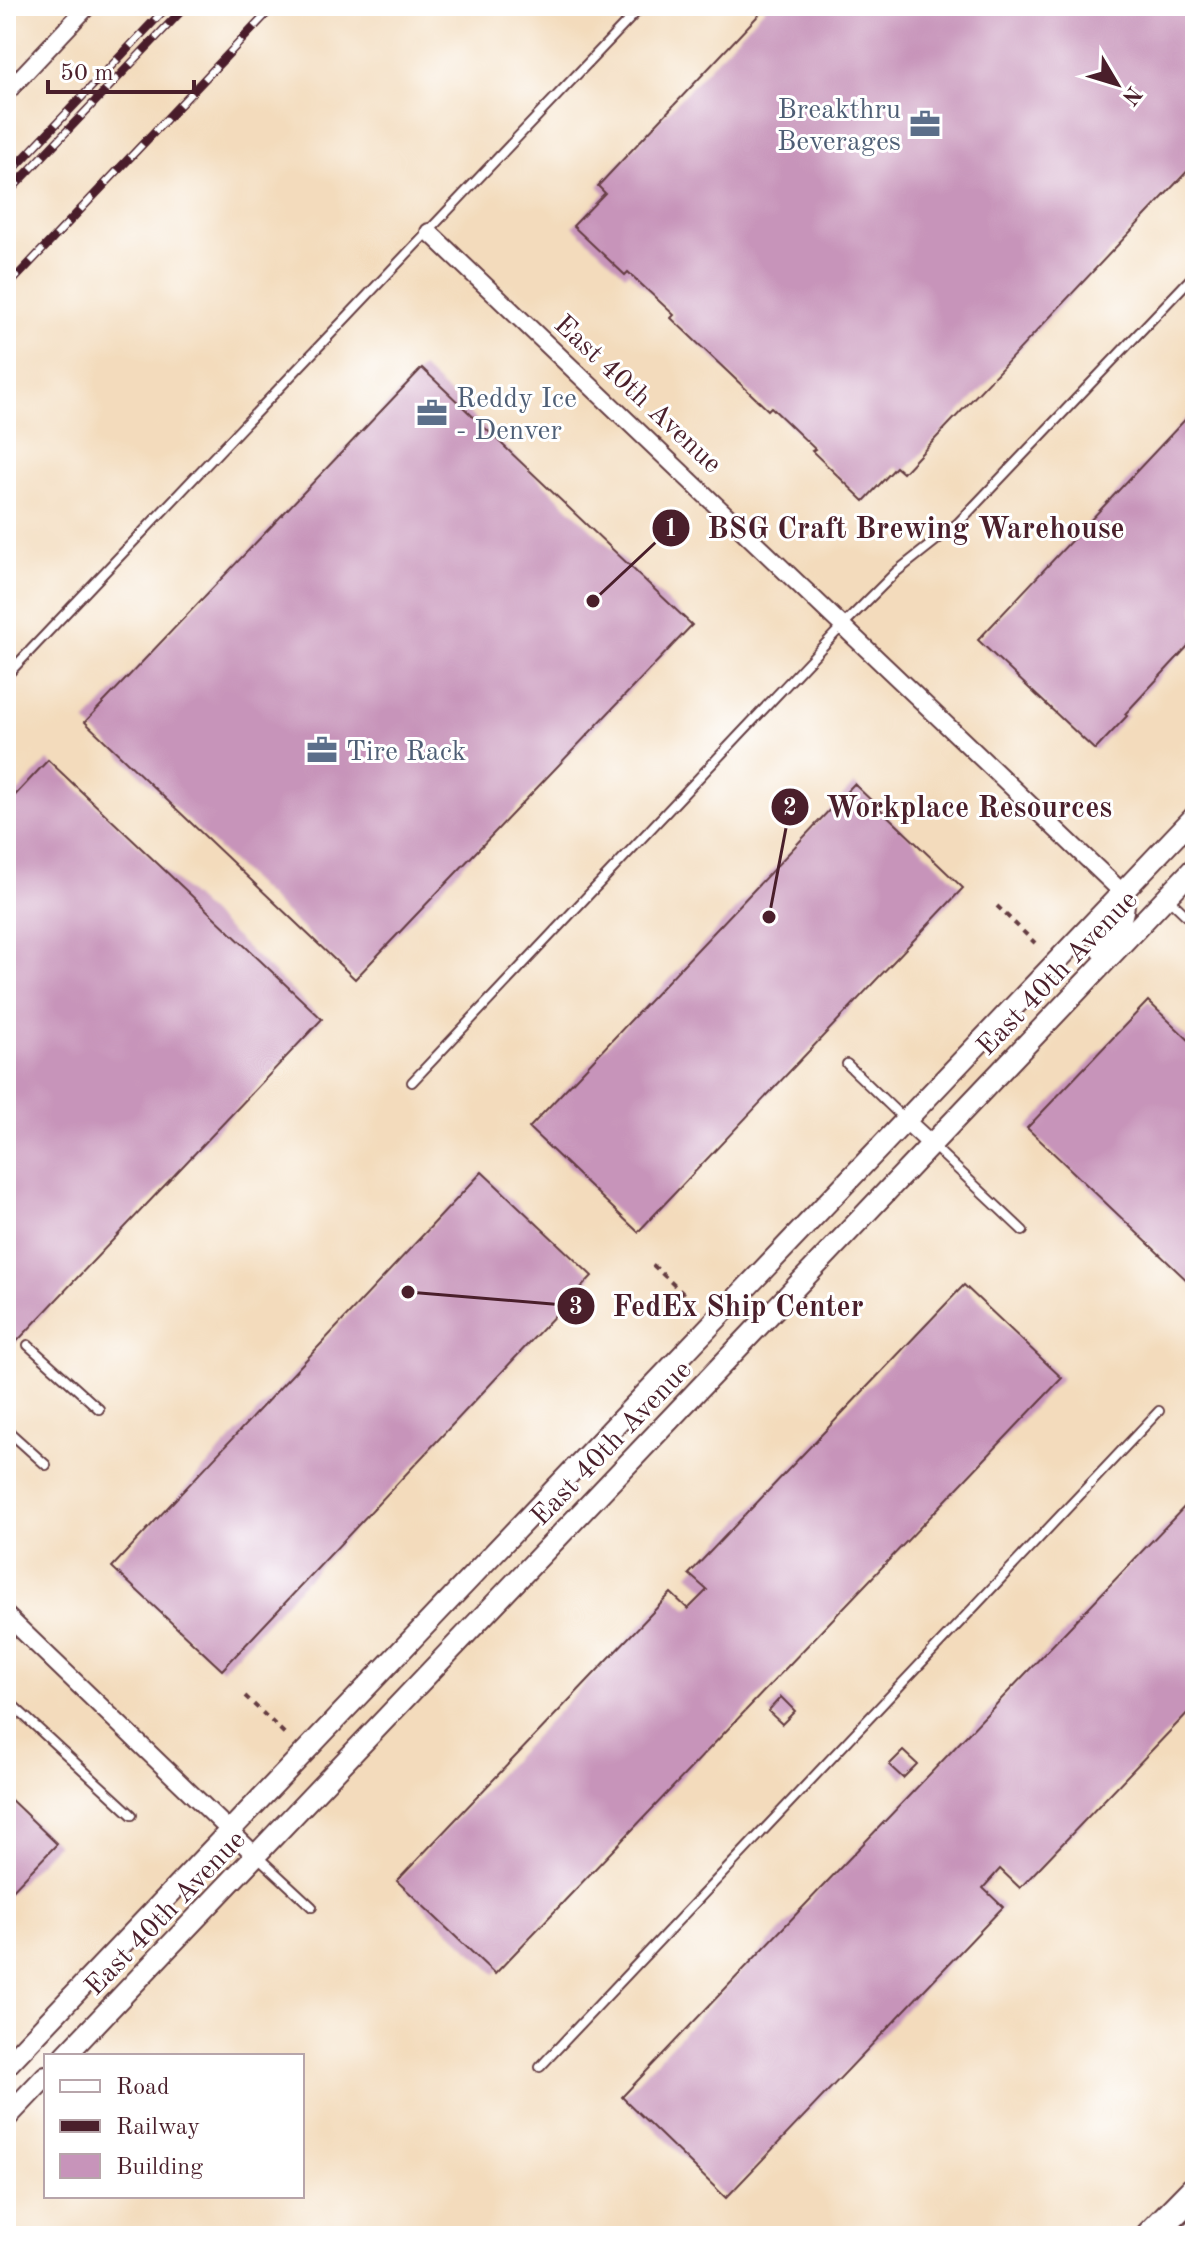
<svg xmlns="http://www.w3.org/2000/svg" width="1201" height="2242" font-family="'Old Standard TT',serif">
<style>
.building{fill:#c794ba}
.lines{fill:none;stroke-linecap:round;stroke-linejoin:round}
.service-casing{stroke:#633b41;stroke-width:12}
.minor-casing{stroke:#633b41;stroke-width:20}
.tertiary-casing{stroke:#633b41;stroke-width:24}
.motorway-casing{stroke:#633b41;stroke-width:32}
.path{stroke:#633b41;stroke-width:4;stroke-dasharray:6 6;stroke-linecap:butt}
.service{stroke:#fff;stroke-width:8}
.minor{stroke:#fff;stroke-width:16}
.tertiary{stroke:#fff;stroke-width:20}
.motorway{stroke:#fff;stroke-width:28}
.rail-casing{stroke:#4a1f2b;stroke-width:9}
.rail{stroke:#fff;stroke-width:6;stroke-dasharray:18;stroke-linecap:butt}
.labels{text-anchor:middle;stroke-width:6;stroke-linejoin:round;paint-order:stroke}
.service-label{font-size:28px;fill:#4e5e75;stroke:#fff;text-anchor:start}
.street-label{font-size:28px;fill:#4a1f2b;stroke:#fff}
.leader{fill:none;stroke:#4a1f2b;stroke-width:3}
.callout-dot{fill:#4a1f2b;stroke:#fff;stroke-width:3}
.mark-label{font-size:24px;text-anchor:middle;font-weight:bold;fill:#fff}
.callout-label{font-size:30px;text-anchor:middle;font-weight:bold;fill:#4a1f2b;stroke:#fff;stroke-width:6;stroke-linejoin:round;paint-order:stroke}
</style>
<rect width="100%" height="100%" fill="#fff"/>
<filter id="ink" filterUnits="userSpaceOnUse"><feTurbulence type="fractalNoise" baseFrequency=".0125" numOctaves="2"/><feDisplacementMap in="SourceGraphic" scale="16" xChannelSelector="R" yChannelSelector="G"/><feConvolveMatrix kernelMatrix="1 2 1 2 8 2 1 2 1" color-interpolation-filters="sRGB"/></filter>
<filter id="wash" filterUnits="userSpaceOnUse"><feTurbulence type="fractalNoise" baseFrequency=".006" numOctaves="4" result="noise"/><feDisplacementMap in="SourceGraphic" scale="32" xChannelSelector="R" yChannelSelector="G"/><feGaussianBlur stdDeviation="1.8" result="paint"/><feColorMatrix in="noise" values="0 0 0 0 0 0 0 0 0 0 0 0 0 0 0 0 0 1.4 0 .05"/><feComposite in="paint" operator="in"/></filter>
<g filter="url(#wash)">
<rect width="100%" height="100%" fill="#f3dbbc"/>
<g id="blocks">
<!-- building -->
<path class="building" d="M767,6H1195V163L903,473L896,467L864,501L812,451L815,449L771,407L768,410L671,318L674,315L628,272L625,275L573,226L605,193L598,186Z
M422,368L692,625L355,979L85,722Z
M1195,409V643L1190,648L1188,646L1125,714L1127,716L1095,750L978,640Z
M48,760L322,1019L6,1353V805Z
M854,784L963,888L638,1232L529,1128Z
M1148,1001L1195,1046V1288L1027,1128Z
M482,1172L592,1276L222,1670L112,1567Z
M964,1285L1062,1378L495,1974L397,1881L671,1593L688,1609L707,1590L689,1574Z
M1189,1502L1195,1508V1705L1020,1888L1000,1869L983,1888L1003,1907L726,2198L622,2097Z
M781,1697L795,1711L782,1724L768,1711Z
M903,1751L917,1764L903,1778L889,1765Z
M6,1795L57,1844L6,1897Z"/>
</g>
</g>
<g filter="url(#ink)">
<use href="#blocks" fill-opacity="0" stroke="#633b41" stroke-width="2"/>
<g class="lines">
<!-- service casing -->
<g class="service-casing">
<path id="service" d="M6,676L642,6
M1167,897L1195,924
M847,1064L904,1119
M412,1082L843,625L896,572L958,523L1195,274
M931,1144L1023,1231
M28,1345L99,1409
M6,1429L46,1465
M6,1699L132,1815
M257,1856L312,1907
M540,2067L1159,1411"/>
</g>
<!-- minor casing -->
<g class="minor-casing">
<path id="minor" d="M6,93L88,6
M429,232L1123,893
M905,1120L931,1144
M6,1615L256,1856"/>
</g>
<!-- tertiary casing -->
<g class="tertiary-casing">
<path id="tertiary" d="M1102,950C1114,932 1128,915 1123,893
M65,2056L1195,867
M6,2066L1195,816
M6,2118L46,2076"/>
</g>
<!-- motorway casing -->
<g class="motorway-casing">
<path id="motorway" d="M1150,2236L1195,2190
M1193,2236L1195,2234"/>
</g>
<!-- path -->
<path class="path" d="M997,906L1035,943
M653,1265L694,1304
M245,1696L285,1734"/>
<!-- service -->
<use href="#service" class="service"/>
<!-- minor -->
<use href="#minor" class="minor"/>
<!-- tertiary -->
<use href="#tertiary" class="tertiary"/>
<!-- motorway -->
<use href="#motorway" class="motorway"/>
<!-- rail casing -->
<g class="rail-casing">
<path id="rail" d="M6,177L168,6
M6,195L186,6
M6,288L274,6"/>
</g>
<!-- rail -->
<use href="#rail" class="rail"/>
</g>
</g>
<!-- icons -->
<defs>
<g id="office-bare" transform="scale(2.4)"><path d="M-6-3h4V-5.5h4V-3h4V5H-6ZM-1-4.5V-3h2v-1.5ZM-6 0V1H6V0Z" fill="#5c6f8a" stroke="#fff" stroke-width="2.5" paint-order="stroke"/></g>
</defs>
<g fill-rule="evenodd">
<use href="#office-bare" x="925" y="124"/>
<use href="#office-bare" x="432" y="413"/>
<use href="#office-bare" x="322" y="750"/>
</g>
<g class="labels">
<!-- service labels -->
<g class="service-label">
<text x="901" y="118" text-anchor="end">Breakthru<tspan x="901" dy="32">Beverages</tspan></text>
<text x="456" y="407">Reddy Ice<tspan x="456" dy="32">- Denver</tspan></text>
<text x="346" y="760">Tire Rack</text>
</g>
<!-- street labels -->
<g class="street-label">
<text transform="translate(639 393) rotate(43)" y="10">East 40th Avenue</text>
<text transform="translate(1056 972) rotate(-46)" y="10">East 40th Avenue</text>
<text transform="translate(610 1442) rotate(-46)" y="10">East 40th Avenue</text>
<text transform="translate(164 1912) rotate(-46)" y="10">East 40th Avenue</text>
</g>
</g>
<!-- callouts -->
<path class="leader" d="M593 601L671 528M769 917L790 807M408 1292L576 1306"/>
<g class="callout-dot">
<circle cx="593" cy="601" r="8"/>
<circle cx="769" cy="917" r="8"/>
<circle cx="408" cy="1292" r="8"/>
<circle cx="671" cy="528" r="20"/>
<circle cx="790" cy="807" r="20"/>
<circle cx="576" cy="1306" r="20"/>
</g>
<g class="mark-label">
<text x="671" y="536">1</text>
<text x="790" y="815">2</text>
<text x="576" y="1314">3</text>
</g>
<g class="callout-label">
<text x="916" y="538">BSG Craft Brewing Warehouse</text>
<text x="969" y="817">Workplace Resources</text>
<text x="738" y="1316">FedEx Ship Center</text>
</g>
<!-- margin -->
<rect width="1201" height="2242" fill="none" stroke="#fff" stroke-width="32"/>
<!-- legend -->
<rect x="44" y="2054" width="260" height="144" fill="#ffffff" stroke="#b7a5aa" stroke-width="2"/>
<rect x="60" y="2080" width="40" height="12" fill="#ffffff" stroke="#b7a5aa" stroke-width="2"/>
<text x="116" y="2094" font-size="24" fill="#4a1f2b">Road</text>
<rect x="60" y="2120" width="40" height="12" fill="#4a1f2b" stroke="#b7a5aa" stroke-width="2"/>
<text x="116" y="2134" font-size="24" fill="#4a1f2b">Railway</text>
<rect x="60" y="2154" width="40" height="24" fill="#c794ba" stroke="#b7a5aa" stroke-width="2"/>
<text x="116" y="2174" font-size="24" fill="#4a1f2b">Building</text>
<!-- north arrow -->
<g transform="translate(1117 84) rotate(128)" stroke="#ffffff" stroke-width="6" paint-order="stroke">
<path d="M0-6L14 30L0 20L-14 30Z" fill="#4a1f2b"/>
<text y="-12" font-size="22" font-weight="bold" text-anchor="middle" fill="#4a1f2b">N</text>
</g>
<!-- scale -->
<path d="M48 80v12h146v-12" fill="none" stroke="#4a1f2b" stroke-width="4"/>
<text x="60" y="80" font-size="24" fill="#4a1f2b" stroke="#ffffff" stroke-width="6" paint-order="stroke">50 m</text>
</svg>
